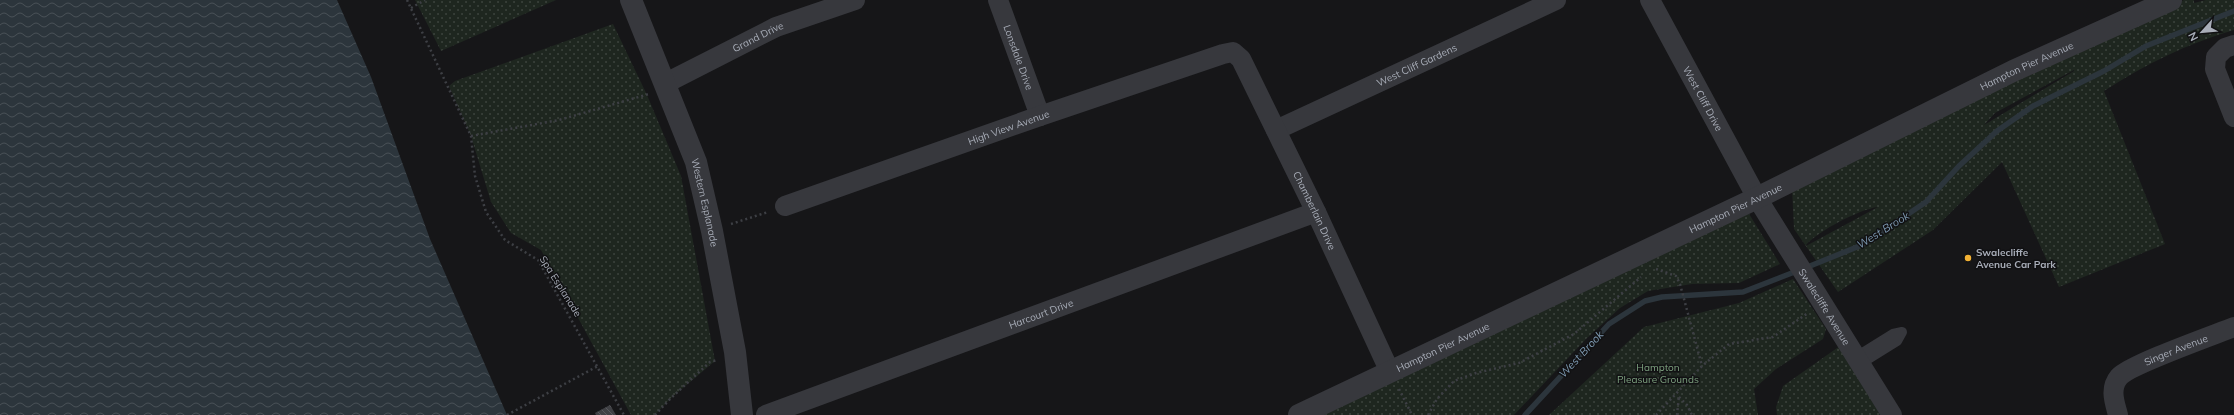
<svg xmlns="http://www.w3.org/2000/svg" width="2234" height="415" font-family="Mulish,sans-serif">
<style>
.grass{fill:url(#grass-dots);fill-rule:evenodd}
.water{fill:url(#water-waves)}
.lines{fill:none;stroke-linecap:round;stroke-linejoin:round}
.stream{stroke:#2c353c;stroke-width:5.5}
.building{fill:url(#building-back-hatch)}
.path{stroke:#3d3f44;stroke-width:2.5;stroke-dasharray:2 3;stroke-linecap:butt}
.service{stroke:#37383d;stroke-width:10}
.minor{stroke:#37383d;stroke-width:20}
.tertiary{stroke:#37383d;stroke-width:22}
.poi-dot{fill:#f2b134;stroke:#111113;stroke-width:1.5}
.labels{text-anchor:middle;stroke-width:3;stroke-linejoin:round;paint-order:stroke}
.street-label{font-size:10px;fill:#a8adb8;stroke:#111113}
.poi-label{font-size:10px;font-weight:bold;fill:#a8adb8;stroke:#111113;text-anchor:start}
.park-label{font-size:10px;fill:#7fa381;stroke:#111113}
.water-label{font-size:11px;font-style:italic;fill:#7f9bb3;stroke:#111113}
</style>
<defs>
<pattern id="grass-dots" width="8" height="8" patternUnits="userSpaceOnUse"><rect width="8" height="8" fill="#1e261f"/><path d="M2 2h.1M6 6h.1" fill="none" stroke="#3c433d" stroke-width="1.8" stroke-linecap="round"/></pattern>
<pattern id="water-waves" width="16" height="10" patternUnits="userSpaceOnUse"><rect width="16" height="10" fill="#2c353c"/><path d="M0 5q4-4 8 0t8 0" fill="none" stroke="#485056"/></pattern>
<pattern id="building-back-hatch" width="6" height="6" patternUnits="userSpaceOnUse"><rect width="6" height="6" fill="#404145"/><path d="M-1 5l2 2M0 0l6 6M5-1l2 2" fill="none" stroke="#595a5e"/></pattern>
</defs>
<rect width="100%" height="100%" fill="#161618"/>
<!-- grass -->
<path class="grass" d="M415,0H556L441,51Z
M2184,0H2194V3L2206,0H2234V30C2186,44 2146,64 2104,91L2165,244L2059,287L2002,162L1933,230L1838,292L1794,229L1792,188L2090,43ZM2074,70V71L1984,125L1995,113ZM1878,207L1806,246V245C1818,231 1860,209 1878,207Z
M613,24L647,95L681,176L715,361L671,398L655,415H631L541,250L511,233L491,202L471,136L449,86L455,81Z
M1746,209L1780,264L1739,283L1692,284L1648,291L1620,308L1586,339L1514,415H1315Z
M1793,279L1826,329L1823,339L1776,369L1754,389L1758,415H1549L1644,327L1739,303Z
M1847,341L1892,415H1777L1776,407L1783,386Z"/>
<!-- water -->
<path class="water" d="M0,0H337L371,77L430,239L507,415H0Z"/>
<g class="lines">
<!-- stream -->
<path class="stream" d="M1805,268L1862,245L1926,202L1959,166L1997,131L2033,106L2104,71L2146,46L2234,11
M1525,415L1609,324L1645,301L1662,297L1743,292L1797,271"/>
</g>
<!-- building -->
<path class="building" d="M610,405L616,415H596L595,413Z"/>
<g class="lines">
<!-- path -->
<path class="path" d="M407,0L471,136L475,176L486,212L505,240L538,260L624,415
M411,8L425,0
M471,136L559,120L649,94
M731,224L768,212
M1656,269L1676,276L1680,284L1702,366
M1399,389L1412,415
M1679,397L1687,405L1692,415
M507,415L598,366
M655,415L671,398L710,362L717,360
M1428,415L1437,399L1454,381L1476,373L1519,363L1574,334L1641,277
M1656,415L1702,366L1729,344L1773,337L1808,313
M1677,415L1679,396"/>
<!-- service -->
<path class="service" d="M1856,357L1893,334L1902,332
M1860,364L1897,341L1902,332"/>
<!-- minor -->
<g class="minor">
<path id="s1" d="M998,0L1040,116"/>
<path id="s2" d="M1650,0L1757,198L1892,415"/>
<path d="M2234,45L2225,48L2216,57L2215,69L2234,117"/>
<path id="s3" d="M666,83L776,27L855,0"/>
<path id="s4" d="M1276,130L1556,0"/>
<path id="s5" d="M785,206L1040,116L1223,54L1233,52L1241,59L1316,212L1390,372"/>
<path id="s6" d="M766,415L1316,212"/>
<path id="s7" d="M2118,415C2115,403 2109,389 2119,377C2129,365 2214,335 2234,327"/>
</g>
<!-- tertiary -->
<g class="tertiary">
<path id="s8" d="M631,0L696,162L712,231L735,352L742,415"/>
<path id="s9" d="M1299,415L1757,198L2013,71L2171,0"/>
</g>
</g>
<!-- markers -->
<circle class="poi-dot" cx="1968" cy="258" r="4"/>
<g class="labels">
<!-- street labels -->
<g class="street-label">
<text dy="4" stroke="none"><textPath href="#s3" startOffset="103">Grand Drive</textPath></text>
<text dy="4" stroke="none"><textPath href="#s1" startOffset="61">Lonsdale Drive</textPath></text>
<text dy="4" stroke="none"><textPath href="#s4" startOffset="155">West Cliff Gardens</textPath></text>
<text dy="4" stroke="none"><textPath href="#s9" startOffset="807">Hampton Pier Avenue</textPath></text>
<text dy="4" stroke="none"><textPath href="#s2" startOffset="112">West Cliff Drive</textPath></text>
<text dy="4" stroke="none"><textPath href="#s5" startOffset="237">High View Avenue</textPath></text>
<text dy="4" stroke="none"><textPath href="#s8" startOffset="216">Western Esplanade</textPath></text>
<text dy="4" stroke="none"><textPath href="#s9" startOffset="483">Hampton Pier Avenue</textPath></text>
<text dy="4" stroke="none"><textPath href="#s5" startOffset="653">Chamberlain Drive</textPath></text>
<text transform="translate(561 286) rotate(58)" y="4">Spa Esplanade</text>
<text dy="4" stroke="none"><textPath href="#s2" startOffset="353">Swalecliffe Avenue</textPath></text>
<text dy="4" stroke="none"><textPath href="#s6" startOffset="293">Harcourt Drive</textPath></text>
<text dy="4" stroke="none"><textPath href="#s9" startOffset="159">Hampton Pier Avenue</textPath></text>
<text dy="4" stroke="none"><textPath href="#s7" startOffset="103">Singer Avenue</textPath></text>
</g>
<!-- poi labels -->
<g class="poi-label">
<text x="1976" y="256">Swalecliffe<tspan x="1976" dy="12">Avenue Car Park</tspan></text>
</g>
<!-- park labels -->
<g class="park-label">
<text x="1658" y="371">Hampton<tspan x="1658" dy="12">Pleasure Grounds</tspan></text>
</g>
<!-- water labels -->
<g class="water-label">
<text transform="translate(1883 230) rotate(-32)" y="4">West Brook</text>
<text transform="translate(1581 354) rotate(-47)" y="4">West Brook</text>
</g>
</g>
<!-- north arrow -->
<g transform="translate(2202 32) rotate(243)" stroke="#111113" stroke-width="3" paint-order="stroke">
<path d="M0-3L7 15L0 10L-7 15Z" fill="#a8adb8"/>
<text y="-6" font-size="11" font-weight="bold" text-anchor="middle" fill="#a8adb8">N</text>
</g>
</svg>
